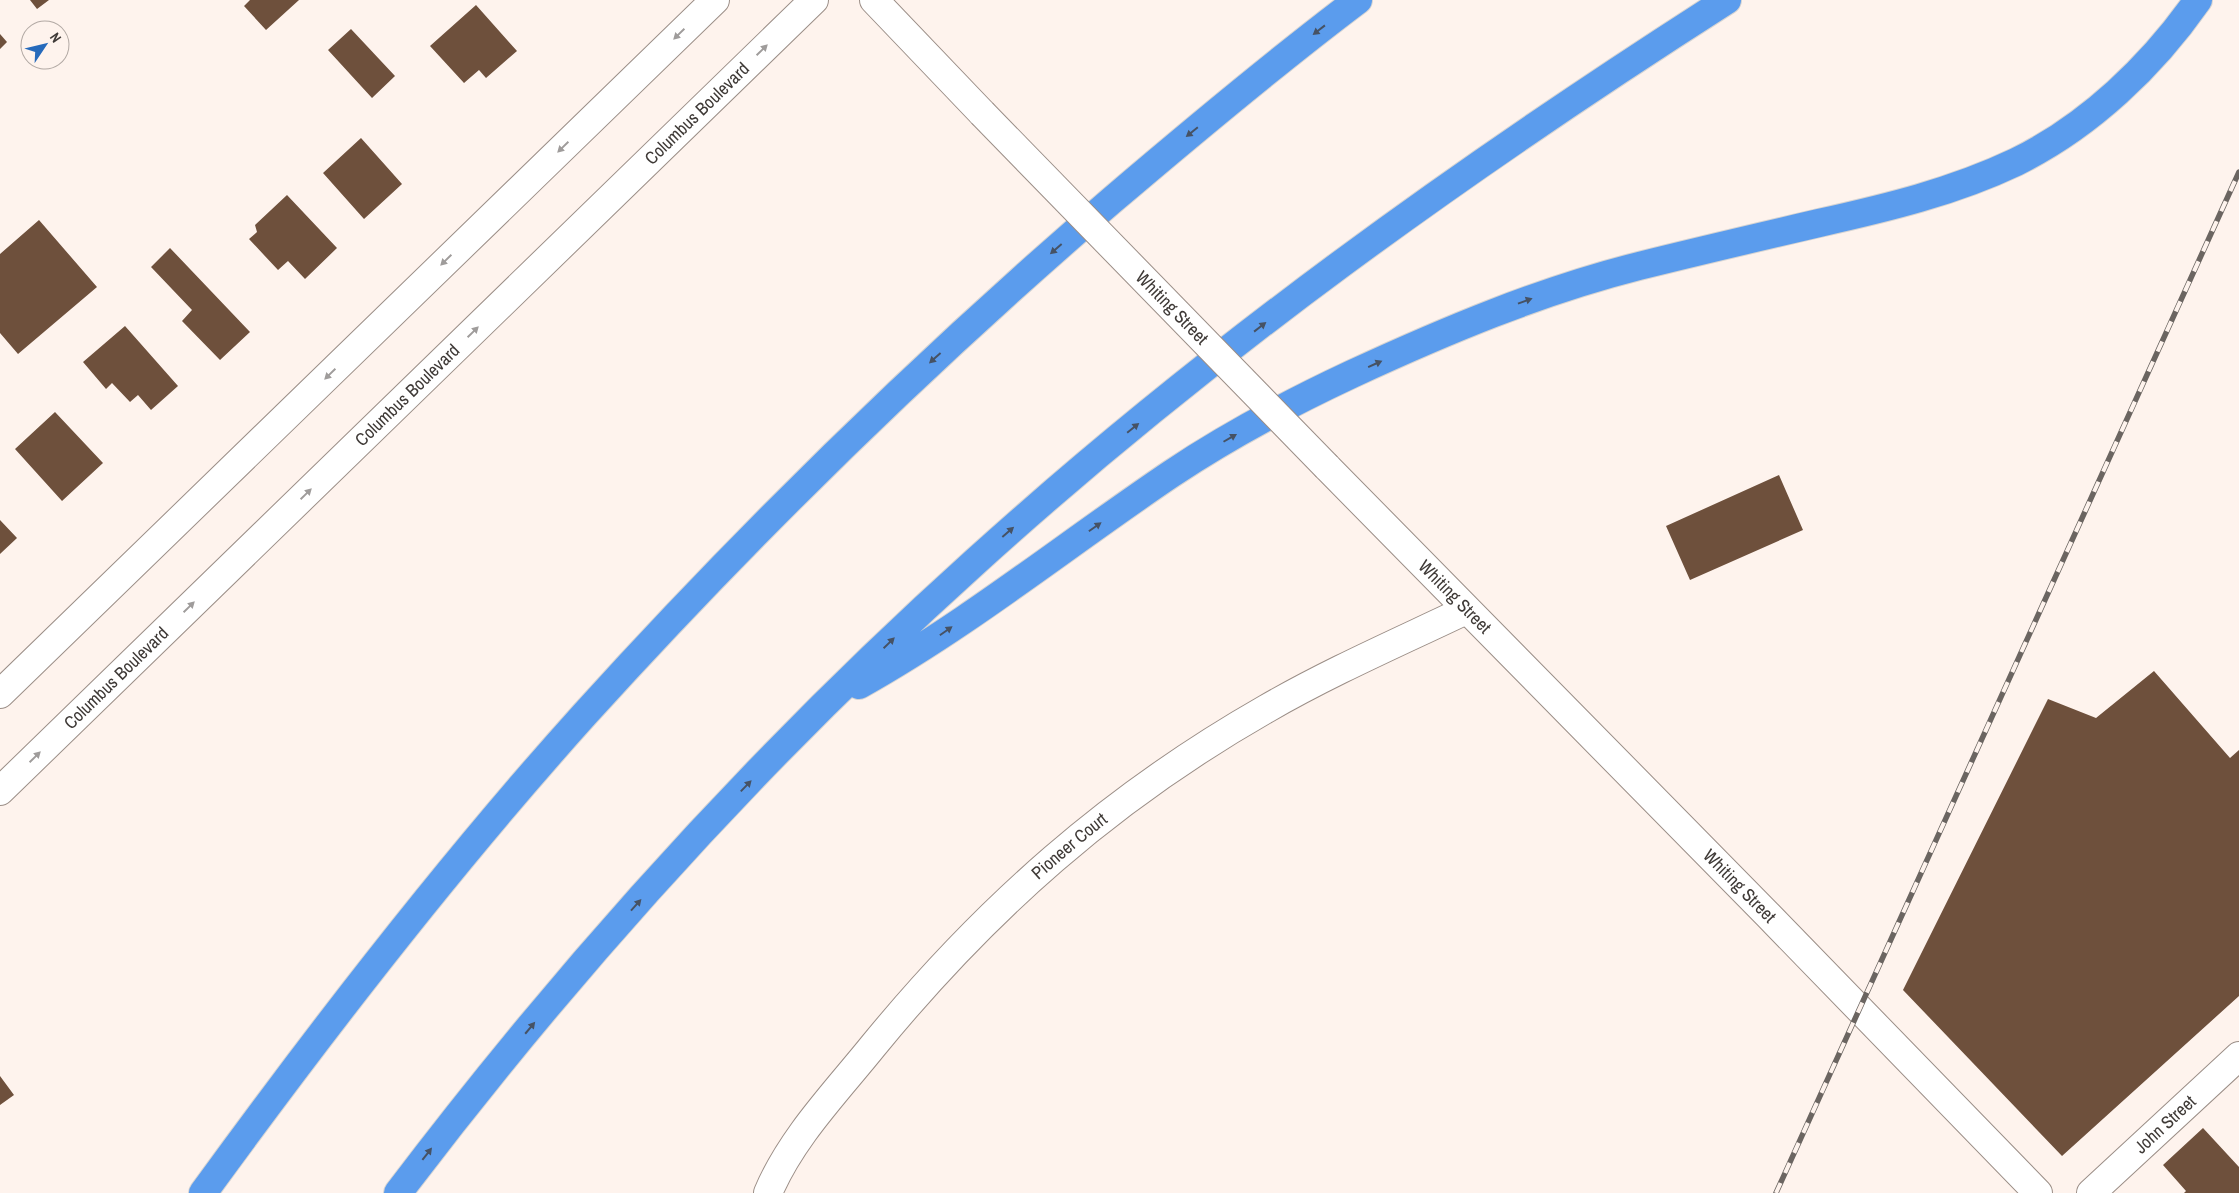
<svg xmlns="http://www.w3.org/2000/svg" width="2239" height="1193" font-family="'Archivo Narrow',sans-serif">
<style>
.building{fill:#6e503c}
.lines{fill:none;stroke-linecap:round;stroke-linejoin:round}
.street-casing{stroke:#9b8e87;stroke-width:30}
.secondary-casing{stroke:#9b8e87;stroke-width:30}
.highway-casing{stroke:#d5d4d3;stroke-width:30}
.street{stroke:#fff;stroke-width:28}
.secondary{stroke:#fff;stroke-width:28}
.highway{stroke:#5b9ced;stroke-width:28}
.rail-casing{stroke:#6b6561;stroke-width:5.5}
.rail{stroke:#fef3ed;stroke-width:4;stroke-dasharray:11;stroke-linecap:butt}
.secondary-bridge-casing{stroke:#9b8e87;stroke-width:30;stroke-linecap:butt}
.secondary-bridge{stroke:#fff;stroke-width:28}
.oneway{fill:#465264}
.oneway2{fill:#9f9c9b}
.labels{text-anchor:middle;stroke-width:5;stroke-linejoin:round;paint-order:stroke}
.street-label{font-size:18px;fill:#3f3a37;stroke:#fef3ed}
</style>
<rect width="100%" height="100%" fill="#fef3ed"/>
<!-- building -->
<path class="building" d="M30,0H49L37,9Z
M250,0H299L266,30L244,6Z
M476,5L517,51L486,78L479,70L464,83L430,46Z
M351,29L395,76L372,98L328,50Z
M0,34L7,42L0,49Z
M361,138L402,184L364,219L323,173Z
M287,195L337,248L305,279L288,261L278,270L249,239L257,232L255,225Z
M39,220L97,287L18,354L0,333V254Z
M170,248L250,332L220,360L182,321L192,310L151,267Z
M125,326L178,386L151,410L138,395L130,402L112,383L106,389L83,362Z
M55,412L103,463L62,501L15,449Z
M1779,475L1803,530L1690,580L1666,526Z
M0,520L17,538L0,554Z
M2154,671L2230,758L2239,750V996L2062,1156L1903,990L2048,699L2096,718Z
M0,1076L14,1095L0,1105Z
M2203,1128L2239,1167V1193H2184L2186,1191L2163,1165Z"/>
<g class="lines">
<!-- street casing -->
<g class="street-casing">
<g id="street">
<path id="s1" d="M768,1193C791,1138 836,1092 873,1046C986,908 1110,798 1266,709C1330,672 1399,642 1466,610"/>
<path id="s2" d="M2091,1193L2239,1056"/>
</g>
</g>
<!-- secondary casing -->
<g class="secondary-casing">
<g id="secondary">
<path d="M874,0L982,113"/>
<path id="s3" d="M1327,467L1767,914L2038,1193"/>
<path d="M0,694L715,0"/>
<path id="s4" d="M0,791L814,0"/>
</g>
</g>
<!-- highway casing -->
<g class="highway-casing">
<path id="highway" d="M859,685C968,624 1067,544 1171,474C1228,436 1290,403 1352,374C1445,331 1540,291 1639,266C1699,251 1759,237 1819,223C1886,208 1953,192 2016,162C2089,126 2152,66 2198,0
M203,1193C323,1028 448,866 584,715C749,533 925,361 1111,201C1192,132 1273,64 1358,0
M398,1193C570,966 764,752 976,561C1208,351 1464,168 1727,0"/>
</g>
<!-- street -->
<use href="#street" class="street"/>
<!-- secondary -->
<use href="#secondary" class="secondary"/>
<!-- highway -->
<use href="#highway" class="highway"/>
<!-- rail casing -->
<g class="rail-casing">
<path id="rail" d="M1776,1193L2239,172"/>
</g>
<!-- rail -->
<use href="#rail" class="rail"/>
<!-- secondary-bridge casing -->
<g class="secondary-bridge-casing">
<g id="secondary-bridge">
<path id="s5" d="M982,113L1327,467"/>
</g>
</g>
<!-- secondary-bridge -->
<use href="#secondary-bridge" class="secondary-bridge"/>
</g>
<!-- one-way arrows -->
<defs><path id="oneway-solid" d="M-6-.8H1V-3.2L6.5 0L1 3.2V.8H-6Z" transform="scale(1.25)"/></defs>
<g class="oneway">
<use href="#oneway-solid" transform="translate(1319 30) rotate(142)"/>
<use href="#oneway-solid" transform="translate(1192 132) rotate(141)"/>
<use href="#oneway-solid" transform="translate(1056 249) rotate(139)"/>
<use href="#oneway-solid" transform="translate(1525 301) rotate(-20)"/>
<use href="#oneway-solid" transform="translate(1260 327) rotate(-38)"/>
<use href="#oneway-solid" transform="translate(935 358) rotate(138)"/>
<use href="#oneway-solid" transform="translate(1375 364) rotate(-24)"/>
<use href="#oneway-solid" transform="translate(1133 428) rotate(-39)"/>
<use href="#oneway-solid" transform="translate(1230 438) rotate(-30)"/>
<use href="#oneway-solid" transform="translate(1095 527) rotate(-35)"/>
<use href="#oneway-solid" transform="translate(1008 532) rotate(-41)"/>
<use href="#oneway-solid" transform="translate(946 631) rotate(-35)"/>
<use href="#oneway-solid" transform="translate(889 643) rotate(-44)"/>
<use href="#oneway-solid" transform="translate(746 786) rotate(-46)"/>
<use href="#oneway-solid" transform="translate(636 905) rotate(-48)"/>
<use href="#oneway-solid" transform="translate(530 1028) rotate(-50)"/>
<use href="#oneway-solid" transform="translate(427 1154) rotate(-52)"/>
</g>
<g class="oneway2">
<use href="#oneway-solid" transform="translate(679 34) rotate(136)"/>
<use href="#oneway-solid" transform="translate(762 50) rotate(-44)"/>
<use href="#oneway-solid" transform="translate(563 147) rotate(136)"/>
<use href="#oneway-solid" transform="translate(446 260) rotate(136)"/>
<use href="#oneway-solid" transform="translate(473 332) rotate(-44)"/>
<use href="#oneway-solid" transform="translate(330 374) rotate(136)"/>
<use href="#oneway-solid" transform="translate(306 494) rotate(-44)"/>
<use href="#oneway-solid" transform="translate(189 607) rotate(-44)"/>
<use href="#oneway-solid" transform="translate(35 757) rotate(-44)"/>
</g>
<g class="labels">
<!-- street labels -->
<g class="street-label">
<text dy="6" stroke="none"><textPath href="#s4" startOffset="972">Columbus Boulevard</textPath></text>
<text dy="6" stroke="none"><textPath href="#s5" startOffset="272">Whiting Street</textPath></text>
<text dy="6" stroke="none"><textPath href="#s4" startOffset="568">Columbus Boulevard</textPath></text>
<text dy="6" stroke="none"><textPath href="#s3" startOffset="182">Whiting Street</textPath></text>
<text dy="6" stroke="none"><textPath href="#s4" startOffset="162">Columbus Boulevard</textPath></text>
<text dy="6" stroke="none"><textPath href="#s1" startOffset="462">Pioneer Court</textPath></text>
<text dy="6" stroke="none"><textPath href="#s3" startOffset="588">Whiting Street</textPath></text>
<text dy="6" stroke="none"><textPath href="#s2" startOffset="101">John Street</textPath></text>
</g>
</g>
<!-- north arrow -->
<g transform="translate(45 45) rotate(55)"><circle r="24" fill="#fef3ed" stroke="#b2a9a4"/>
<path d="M0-4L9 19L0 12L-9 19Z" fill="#266abb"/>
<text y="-8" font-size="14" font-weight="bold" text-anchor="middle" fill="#3f3a37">N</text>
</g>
</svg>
